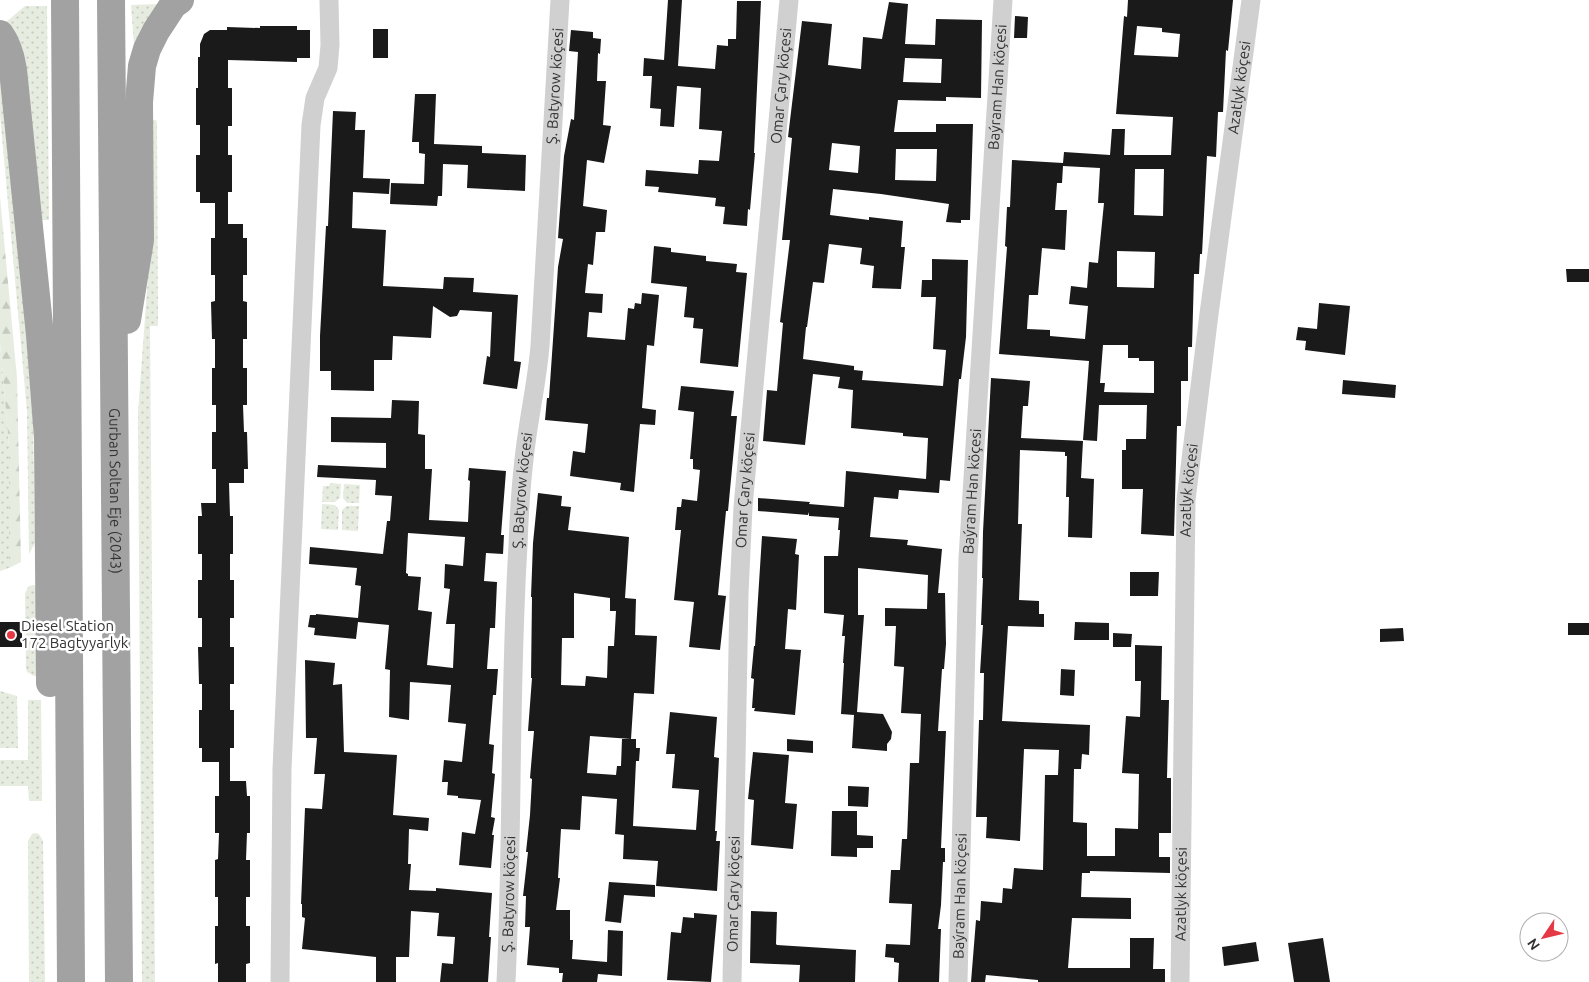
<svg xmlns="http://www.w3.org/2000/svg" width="1589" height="982" font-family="Ubuntu,sans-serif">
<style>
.grass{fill:url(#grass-dots)}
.forest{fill:url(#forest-firs)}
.building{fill:#1a1a1a;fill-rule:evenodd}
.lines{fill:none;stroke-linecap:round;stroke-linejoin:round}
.minor{stroke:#d0d0d0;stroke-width:19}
.trunk{stroke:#a2a2a2;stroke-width:28}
.poi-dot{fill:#e63946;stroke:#fff;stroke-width:2}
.labels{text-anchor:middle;stroke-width:5;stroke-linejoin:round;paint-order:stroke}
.street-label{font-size:15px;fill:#333;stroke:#fff}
.poi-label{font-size:15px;fill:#333;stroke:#fff;text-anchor:start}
</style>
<defs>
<pattern id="grass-dots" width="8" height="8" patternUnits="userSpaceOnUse" patternTransform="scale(1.25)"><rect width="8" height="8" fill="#e6ecdf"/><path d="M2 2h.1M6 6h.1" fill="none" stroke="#c6cbc0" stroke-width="1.8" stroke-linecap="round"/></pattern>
<pattern id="forest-firs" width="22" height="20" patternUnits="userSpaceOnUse" patternTransform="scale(1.25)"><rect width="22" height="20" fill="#e6ecdf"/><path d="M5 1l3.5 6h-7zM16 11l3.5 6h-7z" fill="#c6cbc0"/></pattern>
</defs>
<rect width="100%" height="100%" fill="#fff"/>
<!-- grass -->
<path class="grass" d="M160,4L134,45L131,5Z
M25,6H47L49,220H38L6,22Z
M0,61L31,377L33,411L35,543L29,554L27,411L0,115Z
M151,120H156L157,123L158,326H150L155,982H142L138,413L151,236Z
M0,343L9,446V568L0,571Z
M330,483L341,484L340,498L335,502H322L323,486H329Z
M344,484L360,485L359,503H347L343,498Z
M322,504L335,505L339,510L338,530L321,529Z
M347,506H359L358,531L342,530V510Z
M33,585L37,586L38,675L34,676L27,672L26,668L25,593L29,586Z
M0,691L17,696L18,748H0Z
M28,700H41L42,801H29L28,786H0V760H28Z
M35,833L39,834L43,841L45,982H29L28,841L32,834Z"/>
<!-- forest -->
<path class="forest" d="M0,197L17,378L21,562L9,568V446L0,343Z"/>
<!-- building -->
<path class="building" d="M668,0H682L678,66L715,69L717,45L728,46V39H736L737,1H761L754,153H755L750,210L748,209L747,226L723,224L725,207L715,206L716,198L658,192L659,187L645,186L646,170L698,174L699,160L719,161L722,131L699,129L701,88L677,86L674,127L660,126L661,109L650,108L652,76H643L644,58L664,60Z
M1128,0H1233L1228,51L1226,50L1223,112H1218L1216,157L1207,156L1202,254H1200L1199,274H1194L1192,347H1188V381H1181V426H1177L1174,536L1141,534L1143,489H1122V450H1126V439H1146L1147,405H1099L1097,441L1083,440L1089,361L999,354L1007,247L1005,246L1007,207H1010L1012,160L1063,163L1064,152L1110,155L1112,129H1125L1124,155H1171L1173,117L1116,114L1124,16L1127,17ZM1137,26L1162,28V32L1180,34L1178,57L1134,55ZM1063,166L1100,168L1098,203H1104L1098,263L1089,262L1087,288L1071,286L1069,304L1088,306L1085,339L1050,336V330L1027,329L1029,295H1038L1042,248L1065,250L1067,210H1055L1057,183H1062ZM1135,169H1164L1163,216L1134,215ZM1117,251L1155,252L1154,288L1117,287ZM1103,345H1128V358H1139V361H1154V393L1104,392L1105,383H1100Z
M889,2L908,4L905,44L935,45L936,19L982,20L981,98L946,97V101L898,100L894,132H936V124H973L970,220H961V223L946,222L949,204L881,194L833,189L830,215L869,220V217L903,221L901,247H905L901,289L872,288L874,266L860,264L862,248L829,244L824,283L813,282L807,327H806L803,359L854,366V370L863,371L862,380L943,386L946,350L933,349L936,297H921L922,280H932V259L968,260L966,337L961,379H959L950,481L940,480L939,493L899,490L898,499L874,497L870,537L908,540L907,545L942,549L938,593H945L946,644L944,669H942L938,731H946L941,848H945V862H943L941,905L938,929H941L939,982H898L899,963L894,962V958L885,957L886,944L910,945L912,904L889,903L891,870H900L902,839H907L910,763H919L921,714L901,713L904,667L894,666L896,626H885V608L927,609L928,575L858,568V615H864L857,712L883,714L892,732L891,739L887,744V751L852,748L854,715L841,714L844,663H843L845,636H842L844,615L824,613V556H838L840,530H838L839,518L809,516V512L808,515L758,511V498L810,502L809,504L844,507L846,471L926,479L928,438L903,436V433L851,428L853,390L838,388L840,377L813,374L805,445L763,441L767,390L777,391L783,323L780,322L790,240H782L792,138L788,137L802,21L832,24L828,65L861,69L863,37L882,39ZM905,58L942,59L941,83L903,82ZM832,143L860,146L858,173L829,170ZM896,149H937L936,181L895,180Z
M1015,16L1028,17L1027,38H1014Z
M260,26H297V30H310V58H297V62L228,60V88H232V126H228V155H232V192H228V224H243V238H247V275H243V301L247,302V339H243V368H247V405H243L244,432H247L248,469H244V483H229L230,516H233V554H230V580H234V618H230V647H234V684H230V710H234V748H230V781H246L247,796H250V833H247L246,860H250V897H246V926H250V963L246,964V982H218V963L215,964V926H218V897H215V860L218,859L219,833H215V796H219V762H202V748H199V710H202V684H199L198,647H202V618H198V580H202V554H198V516H202L201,503H216V469H212V432H216V405H212V368H215V339H212L211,302L215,301V275H211V238H215V203H200V192H196V155H200V125H196V88H198V57H200V44L204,34L210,30H227V27L260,28Z
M373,29H388V58H373Z
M571,30L593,32V38L601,39L600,54L598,53L597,81H606L603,125L611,126L604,163L587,160L583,206L607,210L605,232H596L593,265L588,264L585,293L603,294L602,313L589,312L587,337L625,340L628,308L634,309L635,303L641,304L642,293L659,295L654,346L647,345L642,408L656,410L655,425L640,424L634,492L620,490L621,483L570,476L573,451L585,453L588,424L545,420L547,398H549L558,267L563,239L558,238L564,156L571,119L574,120L578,52L569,51Z
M415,94H436L434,144L482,146V153L526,155L525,191L467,188L468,165L443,164L442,196H438L437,206L390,204L391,183L424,184L425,154L419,153V142H412Z
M333,111L356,112L355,130H365L363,178L390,179L389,194L353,192L352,228L386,230L383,286L443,289L444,277L474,278L473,292L518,295L514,361L521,362L517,389L483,384L487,356L490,357L492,312L460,310L457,316L450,317L433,306L431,338L393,336L392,360H374V391L331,390V371H320V336L326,226H328Z
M654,246L671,248V252L706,256V261L737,264L736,272L747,273L738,367L700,363L703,329L693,328L694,318L684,317L687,287L651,283Z
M1566,269H1589V282H1567Z
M1319,303L1350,306L1345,355L1305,350L1306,341L1296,340L1298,327L1317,329Z
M991,378L1030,381L1028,406H1023L1021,438L1083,441L1081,478L1094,479L1092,538L1068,537L1069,497H1066L1067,456H1065V452L1020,450L1018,524H1022L1019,600L1039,601V614H1044V627L1008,626L1002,721L1090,725L1089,755L1082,754L1081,769H1074L1073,822L1087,823V856H1115V828L1138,829L1139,774L1122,773L1126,716L1140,717L1141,681H1135V645L1162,646L1161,700H1169L1167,778H1171V833H1159V857H1170V873L1090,871V873H1082L1081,897L1131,898V919L1072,918L1068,968H1130V938H1154L1153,969H1165V982H1038V980L986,975L985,982H971L976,920L980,921L981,901L1002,903L1003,888L1012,889L1014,868L1043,870L1045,775H1058L1059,750L1024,749L1020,841L986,838L987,817H976L979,720H983L984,673H980L983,625H981L983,578H982L983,532Z
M1343,380L1396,385L1395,398L1342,394Z
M681,386L734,391L731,416H737L728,511H726L718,595L726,596L720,650L689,647L694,602L674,600L681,530H675L677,507H681L682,499L697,501L700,470L693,469V459H690L694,412L678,410Z
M392,400L419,401L418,434L425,435V469H432L429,520L468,522L470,481L468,480L469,468L506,471L501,535H504L503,554L486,553L484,581L497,582L495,628H490L487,669H498L496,695H493L489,744L494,745L492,773L495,774L491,817L495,818L492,835H494L491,868L459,865L462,832L475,834L481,800L458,798V796L447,795L448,782H442L444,760L462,762L466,724L448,722L451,685L410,682L409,720L389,717L390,670L385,669L389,625L358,622L356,639L314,635L315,628L308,627L310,615H316V614L358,618L361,586L355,585L357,568L309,564L310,547L383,554L387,521H390L392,496L375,495L376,480L317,477L318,465L386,468V443L331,442V417L391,418ZM408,533L465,537L463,566L445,564L444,588L450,589L446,624H455L453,668L427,665L432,612L418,610L421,577L408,576V574L406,573Z
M538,493L562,496L561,506L571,507L568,530L629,537L625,598L636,599L635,635L657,636L654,694L634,693L631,739H636V748H640L639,761H636L633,826L696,830L699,790L672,788L675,754H666L670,712L717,717L714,757L719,758L715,831H717L716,841H720L717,891L656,886L658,861L623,859L624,835L615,834L617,799L582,796L580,830L561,829L558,878H560L556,910H570V940H573L572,959L607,962L608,930L623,931L622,976L598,974L597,982H562L563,973H559V968L527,965L530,927H525L526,896H523L528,852H526L530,815L532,779L530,778L534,731H528L532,678H531L532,597H531L533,543ZM574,593L610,598V611H616L614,646H608L607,678L586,676L585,686L561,685L562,638H574ZM590,736L631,739H622L621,766H617L616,775L587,773Z
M762,536L797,539L795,554L799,555L796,610L788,609L785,649L801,650L795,715L754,711L755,708H752L754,679L751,678L754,646H755Z
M1130,572H1159L1158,596H1130Z
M0,622H22V647H0Z
M1075,622L1109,623V640H1074Z
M1568,623H1589V635H1568Z
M1403,628L1404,641L1380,642V629Z
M1113,633L1132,634L1131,647H1113Z
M305,660L335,663L333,685L342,684L344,752L397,755L393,815L429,818L428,831L409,829L408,864H411L409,890L436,891V888L492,893L489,937H491L488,982H440L442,963L453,964L455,937L437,936L439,913L411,911L409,957H396V982H376V957L302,949L305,918L302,917V904H301L305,808L322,809L325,774H314L317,738H306Z
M1061,669L1075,670L1074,696L1060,695Z
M787,739L813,741V753L787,751Z
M753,752L789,755L785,803L797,804L793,849L751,845L754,800L748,799Z
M848,786L869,787L868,807L848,806Z
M832,811H857V835L873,836V848H857V857L831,856Z
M609,882L655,885V897L624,895L621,923L605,921Z
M751,911L777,912L776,944L777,945L856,950L855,982H799L800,965L750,963Z
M694,913L717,915L711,982L667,980L671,932L681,933L683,917L694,918Z
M1323,938L1330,982H1294L1288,943Z
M1256,942L1259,961L1224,966L1222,947Z"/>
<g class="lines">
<!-- minor -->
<g class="minor">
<path d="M280,982L282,769L311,125L315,98L328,68L330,45L329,0"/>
<path id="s1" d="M506,982C513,837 509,691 518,546C519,515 521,483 525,451C529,416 537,382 540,346L560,0"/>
<path id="s2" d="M732,982L739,594L743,507L789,0"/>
<path id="s3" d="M958,982L968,558L1003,0"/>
<path id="s4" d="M1180,982L1186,500L1209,314L1251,0"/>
</g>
<!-- trunk -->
<g class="trunk">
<path d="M65,0L71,982"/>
<path id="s5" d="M111,0L119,982"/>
<path d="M0,34C8,45 11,57 13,70L40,335L48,438L50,683"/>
<path d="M127,320L140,240L139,102L142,66L147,49L156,31L173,5L180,0"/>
</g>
</g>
<!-- markers -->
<circle class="poi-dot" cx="11" cy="635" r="5"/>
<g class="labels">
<!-- street labels -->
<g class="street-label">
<text dy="5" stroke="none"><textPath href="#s3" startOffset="896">Baýram Han köçesi</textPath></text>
<text dy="5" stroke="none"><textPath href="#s1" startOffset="898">Ş. Batyrow köçesi</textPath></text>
<text dy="5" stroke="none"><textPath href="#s2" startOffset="898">Omar Çary köçesi</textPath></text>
<text dy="5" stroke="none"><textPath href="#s4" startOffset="898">Azatlyk köçesi</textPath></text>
<text dy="5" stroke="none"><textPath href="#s4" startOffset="492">Azatlyk köçesi</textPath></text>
<text dy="5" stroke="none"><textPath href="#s1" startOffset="492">Ş. Batyrow köçesi</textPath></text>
<text dy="5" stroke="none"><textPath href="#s2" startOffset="492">Omar Çary köçesi</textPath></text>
<text dy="5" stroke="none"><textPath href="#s5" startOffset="491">Gurban Soltan Eje (2043)</textPath></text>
<text dy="5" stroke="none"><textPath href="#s3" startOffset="491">Baýram Han köçesi</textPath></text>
<text dy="5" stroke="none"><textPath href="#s4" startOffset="88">Azatlyk köçesi</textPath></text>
<text dy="5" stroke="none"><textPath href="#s1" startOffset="88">Ş. Batyrow köçesi</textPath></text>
<text dy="5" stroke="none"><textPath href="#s2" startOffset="88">Omar Çary köçesi</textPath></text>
<text dy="5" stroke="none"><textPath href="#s3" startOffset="86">Baýram Han köçesi</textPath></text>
</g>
<!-- poi labels -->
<g class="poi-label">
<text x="21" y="631">Diesel Station<tspan x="21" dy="17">172 Bagtyyarlyk</tspan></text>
</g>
</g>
<!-- north arrow -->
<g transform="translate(1544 937) rotate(235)"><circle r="24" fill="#ffffff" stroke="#adadad"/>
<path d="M0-4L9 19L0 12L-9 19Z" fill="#e63946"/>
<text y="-8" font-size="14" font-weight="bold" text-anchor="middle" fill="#333333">N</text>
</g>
</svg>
